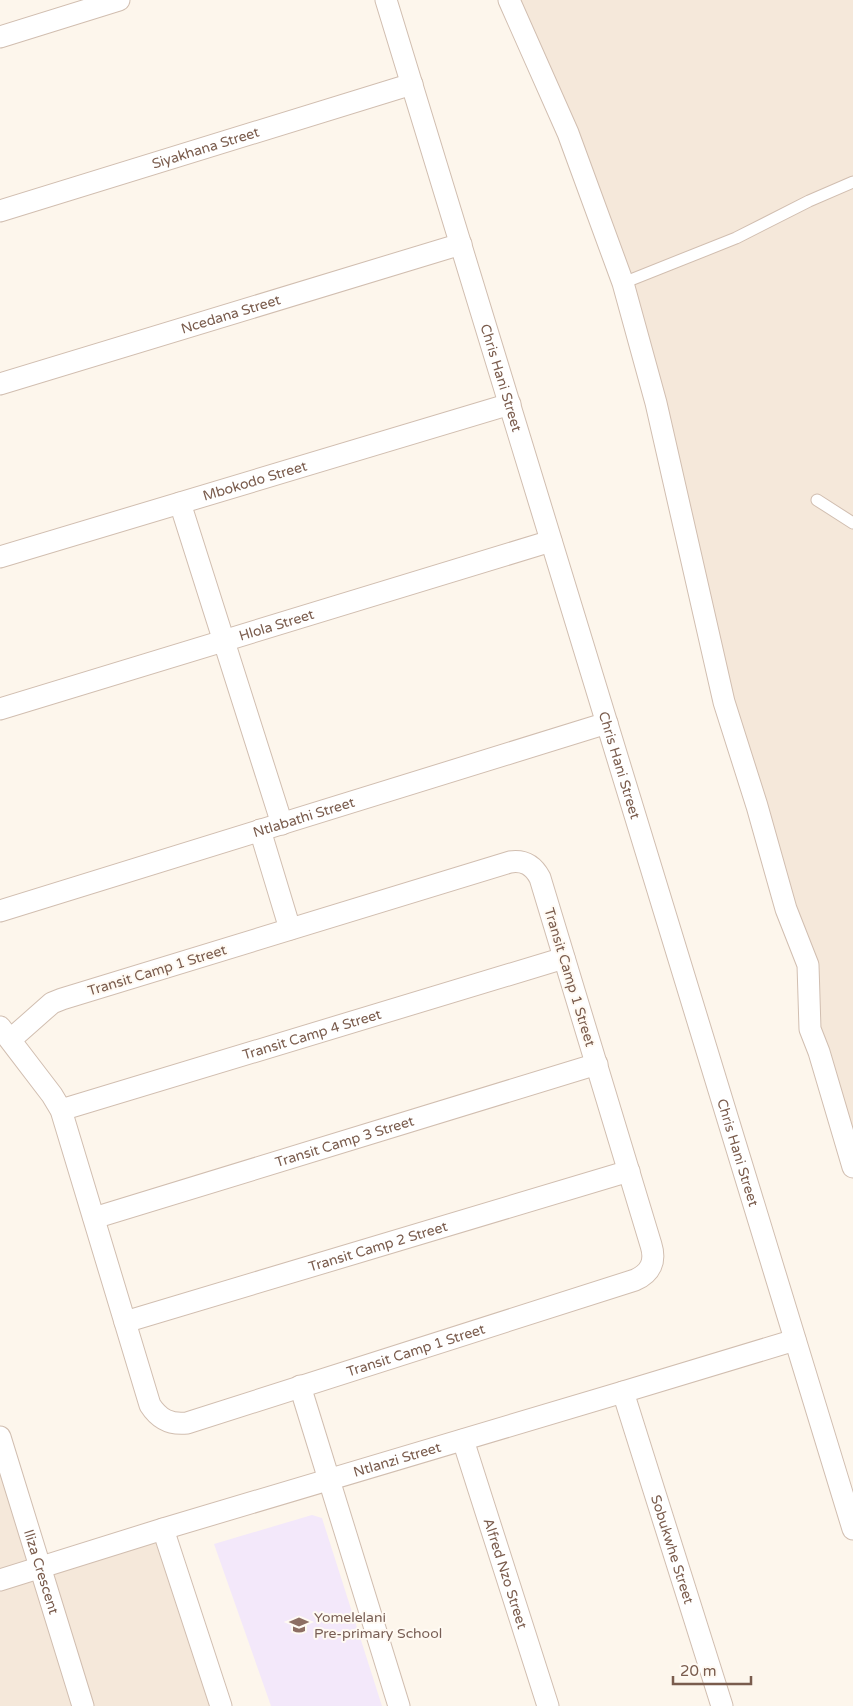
<svg xmlns="http://www.w3.org/2000/svg" width="853" height="1706" font-family="'Varela Round',sans-serif">
<style>
.residential{fill:#f5e8da}
.education{fill:#f3e8fa}
.lines{fill:none;stroke-linecap:round;stroke-linejoin:round}
.lane-casing{stroke:#d1beb0;stroke-width:13}
.street-casing{stroke:#d1beb0;stroke-width:23}
.lane{stroke:#fff;stroke-width:11}
.street{stroke:#fff;stroke-width:21}
.labels{text-anchor:middle;stroke-width:4;stroke-linejoin:round;paint-order:stroke}
.street-label{font-size:14px;fill:#7a5c4d;stroke:#fffaf3}
.education-label{font-size:14px;fill:#785e54;stroke:#fffaf3;text-anchor:start}
</style>
<rect width="100%" height="100%" fill="#fdf6ec"/>
<!-- residential -->
<path class="residential" d="M506,0H853V1177L807,965L620,283Z
M0,1430L42,1565L161,1528L218,1706H0Z"/>
<!-- education -->
<path class="education" d="M312,1515L322,1518L382,1706H271L214,1544Z"/>
<g class="lines">
<!-- lane casing -->
<g class="lane-casing">
<path id="lane" d="M623,283L736,238L809,201L853,182
M817,500L853,523"/>
</g>
<!-- street casing -->
<g class="street-casing">
<g id="street">
<path id="s1" d="M386,0L853,1529"/>
<path d="M509,0L568,133L623,283L656,403L724,702L757,806L786,909L808,965L810,1029L819,1052L853,1167"/>
<path d="M0,37L119,0"/>
<path id="s2" d="M0,211L412,84"/>
<path id="s3" d="M0,384L461,244"/>
<path d="M180,503L282,824"/>
<path id="s4" d="M0,557L510,404"/>
<path id="s5" d="M0,709L551,541"/>
<path d="M260,830L290,929"/>
<path id="s6" d="M0,911L607,723"/>
<path id="s7" d="M0,1027L52,1095L61,1110L150,1405C159,1419 170,1425 187,1423L635,1280C651,1273 656,1261 651,1245L540,878C533,865 524,860 510,862L62,999L52,1003L10,1040"/>
<path id="s8" d="M61,1110L564,958"/>
<path id="s9" d="M94,1218L597,1064"/>
<path id="s10" d="M125,1322L629,1171"/>
<path d="M300,1386L399,1706"/>
<path id="s11" d="M623,1392L722,1706"/>
<path id="s12" d="M0,1437L83,1706"/>
<path id="s13" d="M463,1440L548,1706"/>
<path d="M163,1529L221,1706"/>
<path id="s14" d="M0,1580L163,1529L623,1392L795,1340"/>
</g>
</g>
<!-- lane -->
<use href="#lane" class="lane"/>
<!-- street -->
<use href="#street" class="street"/>
</g>
<!-- icons -->
<defs>
<g id="school-bare" transform="scale(1.5)"><path d="M0-5L7-2L0 1L-7-2ZM-4 1L0 2.5L4 1V4Q0 6-4 4Z" fill="#8d6e63" stroke="#fffaf3" stroke-width="2.5" paint-order="stroke"/></g>
</defs>
<g fill-rule="evenodd">
<use href="#school-bare" x="299" y="1625"/>
</g>
<g class="labels">
<!-- street labels -->
<g class="street-label">
<text dy="5" stroke="none"><textPath href="#s2" startOffset="215">Siyakhana Street</textPath></text>
<text dy="5" stroke="none"><textPath href="#s3" startOffset="241">Ncedana Street</textPath></text>
<text dy="5" stroke="none"><textPath href="#s1" startOffset="395">Chris Hani Street</textPath></text>
<text dy="5" stroke="none"><textPath href="#s4" startOffset="266">Mbokodo Street</textPath></text>
<text dy="5" stroke="none"><textPath href="#s5" startOffset="289">Hlola Street</textPath></text>
<text dy="5" stroke="none"><textPath href="#s1" startOffset="800">Chris Hani Street</textPath></text>
<text dy="5" stroke="none"><textPath href="#s6" startOffset="318">Ntlabathi Street</textPath></text>
<text transform="translate(157 970) rotate(-17)" y="5">Transit Camp 1 Street</text>
<text transform="translate(570 977) rotate(73)" y="5">Transit Camp 1 Street</text>
<text dy="5" stroke="none"><textPath href="#s8" startOffset="262">Transit Camp 4 Street</textPath></text>
<text dy="5" stroke="none"><textPath href="#s9" startOffset="262">Transit Camp 3 Street</textPath></text>
<text dy="5" stroke="none"><textPath href="#s1" startOffset="1205">Chris Hani Street</textPath></text>
<text dy="5" stroke="none"><textPath href="#s10" startOffset="264">Transit Camp 2 Street</textPath></text>
<text dy="5" stroke="none"><textPath href="#s7" startOffset="695">Transit Camp 1 Street</textPath></text>
<text dy="5" stroke="none"><textPath href="#s14" startOffset="415">Ntlanzi Street</textPath></text>
<text dy="5" stroke="none"><textPath href="#s11" startOffset="165">Sobukwhe Street</textPath></text>
<text dy="5" stroke="none"><textPath href="#s12" startOffset="141">Iliza Crescent</textPath></text>
<text dy="5" stroke="none"><textPath href="#s13" startOffset="140">Alfred Nzo Street</textPath></text>
</g>
<!-- education labels -->
<g class="education-label">
<text x="314" y="1622">Yomelelani<tspan x="314" dy="16">Pre-primary School</tspan></text>
</g>
</g>
<!-- scale -->
<path d="M673 1676v8h78v-8" fill="none" stroke="#7a5c4d" stroke-width="2.5"/>
<text x="680" y="1676" font-size="15" fill="#7a5c4d" stroke="#fffaf3" stroke-width="4" paint-order="stroke">20 m</text>
</svg>
